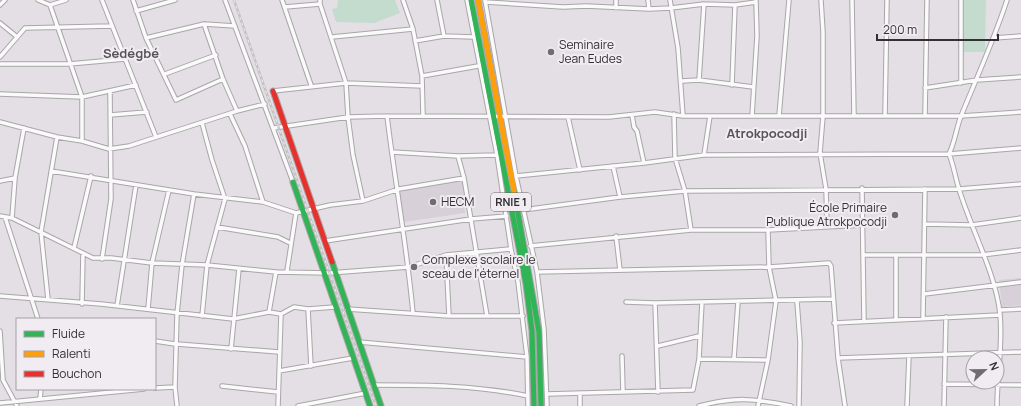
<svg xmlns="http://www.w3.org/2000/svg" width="1021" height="406" font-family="Manrope,sans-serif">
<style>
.built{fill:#d7d0d8}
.green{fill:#c4dcce}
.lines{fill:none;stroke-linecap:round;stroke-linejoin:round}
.street-casing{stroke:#a9a6a9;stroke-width:5.5}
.fast-casing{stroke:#a9a6a9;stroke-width:7}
.slow-casing{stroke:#a9a6a9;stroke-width:7}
.jam-casing{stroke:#a9a6a9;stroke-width:7}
.street{stroke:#fbfafb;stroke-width:3.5}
.fast{stroke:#30b455;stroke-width:5}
.slow{stroke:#ff9f0a;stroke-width:5}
.jam{stroke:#e5322d;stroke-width:5}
.rail-casing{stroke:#c4c3c4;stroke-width:2.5}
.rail{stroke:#f1ebf2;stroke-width:1;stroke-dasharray:3;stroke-linecap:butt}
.poi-dot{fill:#706d71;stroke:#f1ebf2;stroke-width:1.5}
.labels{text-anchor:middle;stroke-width:4;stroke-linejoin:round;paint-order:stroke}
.shield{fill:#f1ebf2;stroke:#6b686c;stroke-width:1}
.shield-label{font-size:11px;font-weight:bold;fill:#323033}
.poi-label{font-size:12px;fill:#323033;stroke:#f1ebf2;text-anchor:start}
.neighbourhood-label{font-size:13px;font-weight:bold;fill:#585359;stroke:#f1ebf2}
</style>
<rect width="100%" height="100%" fill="#e3dfe4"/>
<!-- built -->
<path class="built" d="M460,180L463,182L465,213L404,222L399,193L401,190Z
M1021,278V305L1002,307L999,280Z"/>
<!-- green -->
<path class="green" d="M338,0H395L400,13L374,23L336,22L332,9L337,8Z
M963,0H986L985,52H962Z"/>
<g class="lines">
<!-- street casing -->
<g class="street-casing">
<path id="street" d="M38,0L50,5L66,0
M102,0L156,137
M133,0L146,38L176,100L223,79
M225,0L293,182
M282,0L311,85
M320,0V4L346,83L348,117L353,155L363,201
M403,0L413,29L422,76L423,115
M437,0L444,36
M467,0L497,155L511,249L518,282L527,357L528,406
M485,0L516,176L537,272L544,329L547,406
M616,0V8
M648,0L649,9
M670,0L678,48L683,116
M821,0L823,32V116L820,153L826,189L827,226
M852,0L854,116
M485,2L563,7L586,6L649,9L671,8L704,4L735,5L756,2
M0,5L5,0
M50,5L82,97V141
M285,7L320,4
M136,11L175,0
M0,23L16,36
M204,24L223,79L237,111
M332,37L413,29
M146,38L204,24L235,26
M994,38L1021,36
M415,41L444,36L473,37
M0,57L25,28L111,26
M0,64H69L125,59
M165,74L216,55
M422,76L478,66
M699,80L704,4
M682,81L699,80L753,87
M961,83V0
M732,85L735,5
M925,88L977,80L1021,77
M273,91L346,83L422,86
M0,94L82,97L136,85
M230,114L245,146L263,202
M674,114L675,158L685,191L691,230
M110,115L147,112
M632,115L634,127L637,131L644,163
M387,116C395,182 407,247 413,313
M752,116L757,36L756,1
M779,116L789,0
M885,116L887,0
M925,116L927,0
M568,117L580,170
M0,122L57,137L82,141L109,149L129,146L237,111L265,104
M202,123L212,160L225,199L207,265L202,316
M274,128L348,117L387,116L609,117L655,112L683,116H961L1021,112
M392,152L458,156L497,155
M704,155L710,116
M458,156L464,178L487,316
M613,166L620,197
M51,171L194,194L263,202L296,213L330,205L363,201L399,189L464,178
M516,176L644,163L704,155L949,154L1021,148
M0,181L15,178
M862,188L864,321
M523,210L620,197L685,191L959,189L1021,184
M0,216L12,218L93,258H111L152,263L207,265L276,272L329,273L409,267L446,255L511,249
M5,217L38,319
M12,218L15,178L24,128
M925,224L972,225L1021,218
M217,227L278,237L290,243
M616,236L620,270
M325,241L471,219L507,216
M530,246L691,230H768L863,225
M74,248L91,176
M446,255L449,316
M863,255H982L1021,250
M896,256V320
M102,259L111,199L110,92
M287,271L296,213
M537,272L769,267L829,263L831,266L838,358L845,406
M924,294L1021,282
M0,296L101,304L233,319L269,312L281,314L294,307L308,309L335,307
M48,299L41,232L57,137
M797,301L800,342L799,406
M626,302L655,303L832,299
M655,303L658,392
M82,304L83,253
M117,306L136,185
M148,309L152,263L169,190
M308,309L311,366
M347,309L449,316H523
M1000,310L1021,309
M269,312L276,272
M923,318L925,189
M834,323L1000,315
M0,331L3,380L17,406
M155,341L175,344
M359,342L527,357
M177,344L279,352
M658,346L699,336
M231,349L239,269
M622,356L623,392
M734,358L738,302
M838,358L1021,352
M699,359L768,360
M279,371L353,358
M944,384L1021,385
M373,385C426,385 476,385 528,396
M222,386L278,392
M155,388L175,387
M580,393V406
M547,394L693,390L699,359L702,302
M40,399L41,389
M0,403L144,389
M177,406L175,387L177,314L182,265L194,194
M278,406L281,314
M298,406L366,393
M699,406C735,397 754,398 791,406
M758,406L768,360L776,301L769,267L768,230
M907,406L909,356
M944,406L946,317
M997,406C997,376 1003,345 1000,314C996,274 971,229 959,189C955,177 954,166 949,154C955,142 956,129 961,116C977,77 994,40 1007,0"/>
</g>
<!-- fast casing -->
<g class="fast-casing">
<path id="fast" d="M471,0L526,284L532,331L534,406
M293,182L370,406
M514,191L539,332L541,406
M332,262L381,406"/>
</g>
<!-- slow casing -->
<g class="slow-casing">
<path id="slow" d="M478,0L514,191"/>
</g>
<!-- jam casing -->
<g class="jam-casing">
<path id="jam" d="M273,91L332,262"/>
</g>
<!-- street -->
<use href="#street" class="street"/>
<!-- fast -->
<use href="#fast" class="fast"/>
<!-- slow -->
<use href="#slow" class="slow"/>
<!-- jam -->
<use href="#jam" class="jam"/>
<!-- rail casing -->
<g class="rail-casing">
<path id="rail" d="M234,0L376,406"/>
</g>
<!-- rail -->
<use href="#rail" class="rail"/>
</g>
<!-- markers -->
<g class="poi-dot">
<circle cx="551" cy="52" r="4"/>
<circle cx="433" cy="202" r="4"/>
<circle cx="895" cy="215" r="4"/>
<circle cx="414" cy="267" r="4"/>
</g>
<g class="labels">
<!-- shield labels -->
<rect class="shield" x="491" y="193" width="40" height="18" rx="3"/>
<g class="shield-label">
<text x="511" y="206">RNIE 1</text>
</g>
<!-- poi labels -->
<g class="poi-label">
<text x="559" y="49">Seminaire<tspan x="559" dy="14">Jean Eudes</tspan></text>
<text x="441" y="206">HECM</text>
<text x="887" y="212" text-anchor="end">École Primaire<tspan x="887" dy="14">Publique Atrokpocodji</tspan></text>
<text x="422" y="264">Complexe scolaire le<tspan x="422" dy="14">sceau de l'éternel</tspan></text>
</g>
<!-- neighbourhood labels -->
<g class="neighbourhood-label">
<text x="131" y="58">Sèdégbé</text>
<text x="767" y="138">Atrokpocodji</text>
</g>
</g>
<!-- legend -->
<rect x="16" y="318" width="140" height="72" fill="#f1ebf2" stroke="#a5a0a6"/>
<rect x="24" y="331" width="20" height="6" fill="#30b455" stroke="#a5a0a6"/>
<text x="52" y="338" font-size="12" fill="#323033">Fluide</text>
<rect x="24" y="351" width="20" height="6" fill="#ff9f0a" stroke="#a5a0a6"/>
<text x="52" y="358" font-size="12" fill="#323033">Ralenti</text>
<rect x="24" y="371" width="20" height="6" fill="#e5322d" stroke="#a5a0a6"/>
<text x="52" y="378" font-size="12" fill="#323033">Bouchon</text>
<!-- north arrow -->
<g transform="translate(985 370) rotate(68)"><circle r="19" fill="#f1ebf2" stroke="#a5a0a6"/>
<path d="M0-3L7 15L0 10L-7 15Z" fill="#706d71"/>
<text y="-6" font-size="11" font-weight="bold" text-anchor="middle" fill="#323033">N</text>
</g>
<!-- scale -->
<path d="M877 34v6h121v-6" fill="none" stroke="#323033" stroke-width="2"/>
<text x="883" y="34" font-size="12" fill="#323033" stroke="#f1ebf2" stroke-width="3" paint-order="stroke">200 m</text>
</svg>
